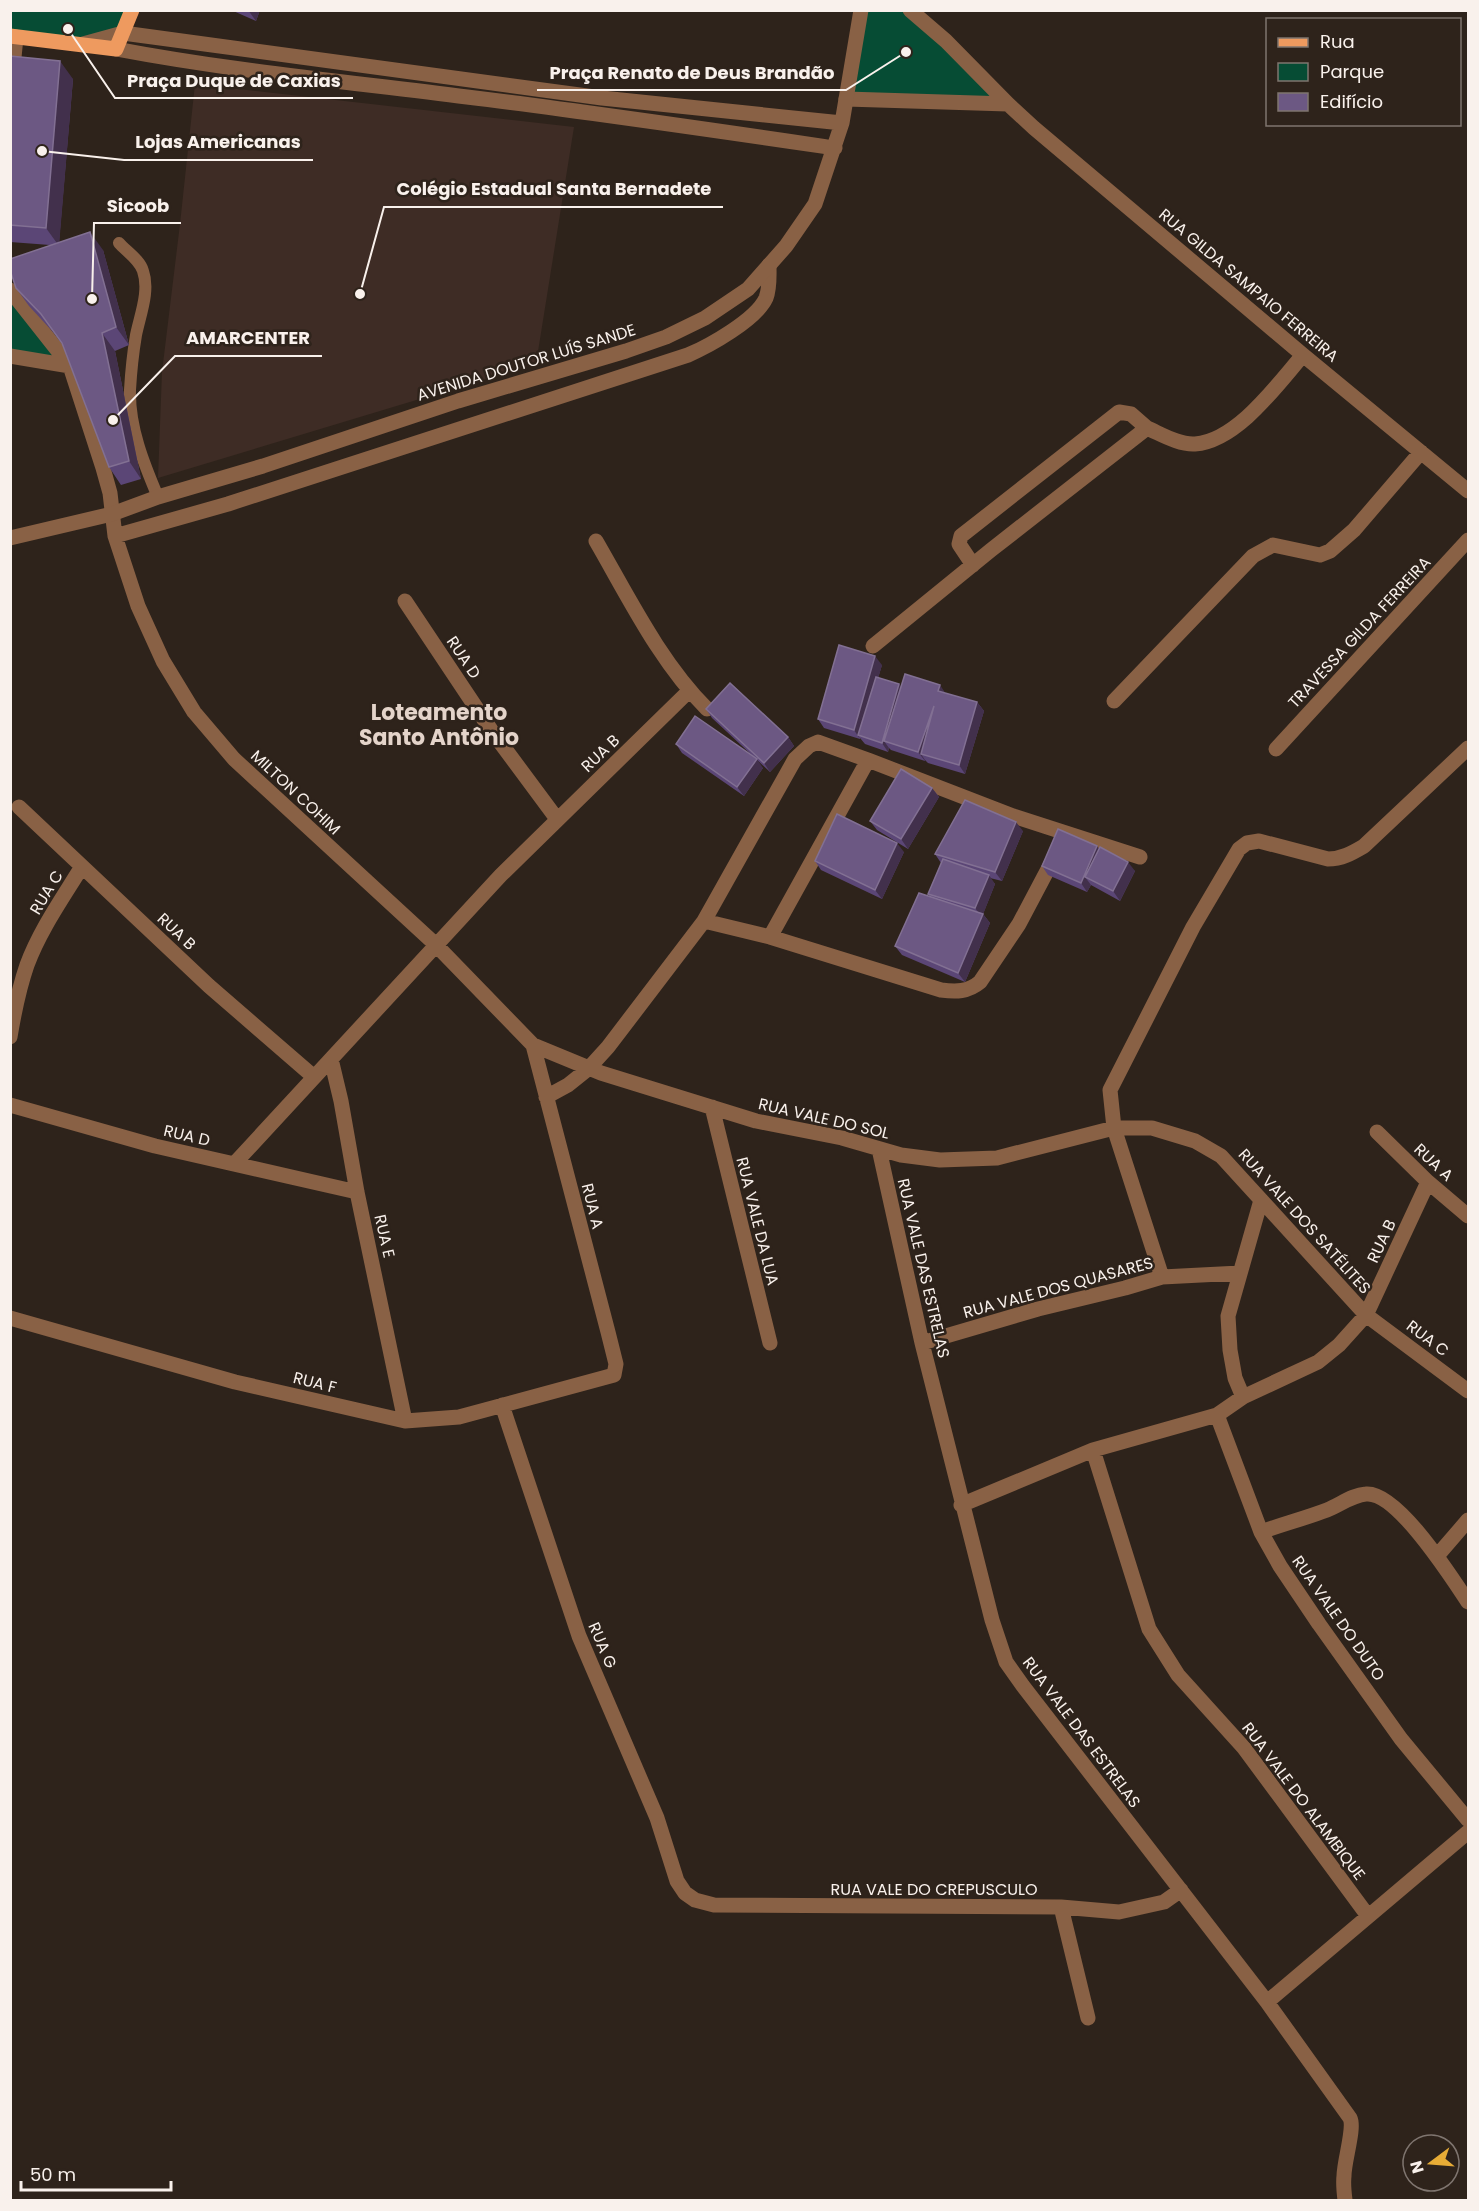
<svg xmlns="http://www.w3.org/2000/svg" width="1479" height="2211" font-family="Poppins,sans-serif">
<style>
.education{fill:#3e2c25}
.green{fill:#064c34}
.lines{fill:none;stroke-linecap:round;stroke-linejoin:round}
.service{stroke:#896145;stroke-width:12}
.minor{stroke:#896145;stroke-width:15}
.tertiary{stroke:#896145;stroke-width:15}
.primary{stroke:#ee9a5f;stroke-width:15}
.wall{fill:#5b4676}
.shaded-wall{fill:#42304c}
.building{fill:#6c5883;stroke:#827093;stroke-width:1.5}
.labels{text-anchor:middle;stroke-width:5;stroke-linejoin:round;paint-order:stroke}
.street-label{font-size:16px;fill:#f9f1ec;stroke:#2e231b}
.district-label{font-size:22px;font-weight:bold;fill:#e4d4ca;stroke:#2e231b}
.leader{fill:none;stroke:#f9f1ec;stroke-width:2}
.callout-dot{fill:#f9f1ec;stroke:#2e231b;stroke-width:2}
.callout-label{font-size:18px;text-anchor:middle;font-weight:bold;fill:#f9f1ec;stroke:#2e231b;stroke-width:5;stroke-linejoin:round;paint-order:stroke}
</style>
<rect width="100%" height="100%" fill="#2e231b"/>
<!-- education -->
<path class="education" d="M195,84L574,127L536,364L158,478L162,372L180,224Z"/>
<!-- green -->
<path class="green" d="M909,10L1008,104L852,99L863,11Z
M11,11H132L123,33L83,44L11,36Z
M10,291L69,366L11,355Z"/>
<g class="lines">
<!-- service -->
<path class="service" d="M119,243C126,251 140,260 143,271C150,291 140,315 136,335C133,353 131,372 130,390C129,427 144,464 158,497"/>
<!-- minor -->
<path class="minor" d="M910,10L946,41L1008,104L1034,128L1303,355L1468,491
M10,98L16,37
M846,99L1008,104
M10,290L70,366L103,468L110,493L115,536L138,606L163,661L194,712L234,759L435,944L533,1045L601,1073L756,1121L842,1138L901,1155L940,1160L997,1158L1114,1128H1152L1195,1141L1221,1156L1366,1315L1468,1391
M10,356L70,366
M115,536L228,504L688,355C709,346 756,320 766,298C770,288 769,276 769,265
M596,541C629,598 660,662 707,709
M973,565L959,544L961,536L1119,412L1131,414L1147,428
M405,601L491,730L557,819
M873,646L991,550L1147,428C1161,434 1179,445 1195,444C1237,441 1277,385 1303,355
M1114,701L1253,556L1273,545L1320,555L1330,551L1354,530L1421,452
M1276,749L1468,540
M19,807L209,986L314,1077
M704,921L770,937L941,990C956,992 968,992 980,982L1019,924L1056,854
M770,937L868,760
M10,1037C14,1013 19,988 27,965C40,930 62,899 81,868
M331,1059L341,1101L357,1192L405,1421
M546,1097L568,1085L588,1069L608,1047L704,921L795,759L809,746L818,742L868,760L1013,816L1140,857
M10,1105L155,1146L357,1192
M712,1107L770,1343
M1377,1132L1428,1182L1468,1216
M879,1149L922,1343L992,1620L1006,1662L1023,1686L1267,2002L1350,2118C1355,2128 1344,2161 1344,2176C1343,2184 1344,2192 1345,2200
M234,1164L501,875L689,691
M1162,1277L1114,1128L1110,1090L1193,927L1239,849L1247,843L1259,841L1328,859C1342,859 1352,853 1364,846L1468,748
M10,1318L235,1382L405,1421L459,1417L614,1375L616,1364L608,1332L533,1045
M922,1343L1038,1309L1125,1288L1162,1277L1240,1273
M1243,1397L1235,1378L1230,1350L1228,1316L1261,1200
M502,1405L579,1636L657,1818L677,1881L685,1893L695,1900L714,1905L1061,1907L1119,1912L1164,1902L1181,1890
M1217,1415L1261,1532L1280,1566L1319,1624L1401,1739L1468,1820
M1093,1450L1149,1629L1178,1675L1244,1748L1368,1916
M961,1505L1093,1450L1217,1415L1243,1397L1318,1362L1339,1345L1366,1315L1428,1182
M1261,1532C1283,1524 1306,1518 1327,1510C1340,1505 1352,1495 1366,1494C1397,1491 1452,1578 1468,1602
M1437,1556L1468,1520
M1061,1907L1088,2018
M1267,2002L1468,1832"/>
<!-- tertiary -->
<path class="tertiary" d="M83,44L123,33L602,98L842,123
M116,49C232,71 350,82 467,97C590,112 712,130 835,148
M10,538L112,514L158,497L263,466L458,401L626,351L666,337L705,318L748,289L786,246L815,204L842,123L861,10"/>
<!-- primary -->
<path class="primary" d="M10,36L116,49L132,10"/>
</g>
<!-- wall -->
<path class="wall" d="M231,10H260L256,21Z
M10,56L73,79L59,242L103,250L129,345L115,351L141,479L121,485L109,467L63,345L53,332L29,306L16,288L50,245L10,242Z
M882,665L878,678L899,684L901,687L945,693L977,702L984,711L965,774L928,763L925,760V761L891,750L889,748L888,752L865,744L860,738V739L824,728L818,719Z
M706,709L788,737L794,746L770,772L712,718Z
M676,744L763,768L744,796L682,753Z
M932,788L939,797L908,849L877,830L870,821Z
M1023,831L1002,881L990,878L995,884L983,914L990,923L965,982L902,955L895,946L930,897L928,894L941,863L935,854Z
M1099,849L1135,871L1120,901L1091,885L1087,892L1048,875L1042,866Z
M904,852L882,899L821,870L815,861Z"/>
<!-- shaded-wall -->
<path class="shaded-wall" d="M248,10H260L256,21Z
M60,61L73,79L59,246L46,228Z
M90,232L103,250L129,345L116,327Z
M102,333L115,351L141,479L129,461Z
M875,656L882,665L861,736L858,735L860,739L854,730Z
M899,684L906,693L884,741L889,748L888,752L882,743Z
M940,685L946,694L938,691Z
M977,702L984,711L965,774L959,765Z
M934,706L921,754L925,760V761L918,752Z
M788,737L794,746L770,772L764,763Z
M757,759L763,768L744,796L737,787Z
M932,788L939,797L908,849L901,839Z
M1016,822L1023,831L1002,881L995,872Z
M897,843L904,852L882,899L875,890Z
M1097,846L1104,855L1085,877L1091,885L1087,892L1081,883Z
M1128,862L1135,871L1120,901L1113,891Z
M989,875L995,884L982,917L975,908Z
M983,914L990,923L965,982L958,973Z"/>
<!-- building -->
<path class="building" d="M10,56L60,61L46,228L10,225Z
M90,232L116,327L102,333L129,461L109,467L62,343L41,314L16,288L10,270V259Z
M839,645L875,656L854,730L818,719Z
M905,674L940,685L938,691L977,702L959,765L921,754L934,706L918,752L884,741Z
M876,677L899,684L882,743L858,735Z
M730,683L788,737L764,763L706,709Z
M695,716L757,759L737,787L676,744Z
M901,769L932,788L901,839L870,821Z
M965,800L1016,822L995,872L935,854Z
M837,814L897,843L875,890L815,861Z
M1058,829L1097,846L1081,883L1042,866Z
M1100,847L1128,862L1113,891L1085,877Z
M943,859L989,875L975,908L928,894Z
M919,893L983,914L958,973L895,946Z"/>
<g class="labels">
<!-- street labels -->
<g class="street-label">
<text transform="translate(1249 285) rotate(40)" y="6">RUA GILDA SAMPAIO FERREIRA</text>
<text transform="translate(526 362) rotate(-17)" y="6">AVENIDA DOUTOR LUÍS SANDE</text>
<text transform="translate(1359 632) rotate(-47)" y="6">TRAVESSA GILDA FERREIRA</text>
<text transform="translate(464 657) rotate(56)" y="6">RUA D</text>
<text transform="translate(600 753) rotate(-44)" y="6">RUA B</text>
<text transform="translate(296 792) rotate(43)" y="6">MILTON COHIM</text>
<text transform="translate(46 892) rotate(-59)" y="6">RUA C</text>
<text transform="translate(177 931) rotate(43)" y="6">RUA B</text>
<text transform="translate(824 1118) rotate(13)" y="6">RUA VALE DO SOL</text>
<text transform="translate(187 1135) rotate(13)" y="6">RUA D</text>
<text transform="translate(1434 1162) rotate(43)" y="6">RUA A</text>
<text transform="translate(593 1206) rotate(76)" y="6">RUA A</text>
<text transform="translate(758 1221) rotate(76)" y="6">RUA VALE DA LUA</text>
<text transform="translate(1305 1221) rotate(48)" y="6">RUA VALE DOS SATÉLITES</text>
<text transform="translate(385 1236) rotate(77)" y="6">RUA E</text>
<text transform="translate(1381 1241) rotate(-65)" y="6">RUA B</text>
<text transform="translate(924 1268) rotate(77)" y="6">RUA VALE DAS ESTRELAS</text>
<text transform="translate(1058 1287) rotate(-15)" y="6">RUA VALE DOS QUASARES</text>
<text transform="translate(1428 1338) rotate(37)" y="6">RUA C</text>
<text transform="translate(315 1382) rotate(14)" y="6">RUA F</text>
<text transform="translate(1339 1618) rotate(55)" y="6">RUA VALE DO DUTO</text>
<text transform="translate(603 1645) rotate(67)" y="6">RUA G</text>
<text transform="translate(1082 1732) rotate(53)" y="6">RUA VALE DAS ESTRELAS</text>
<text transform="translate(1304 1801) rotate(53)" y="6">RUA VALE DO ALAMBIQUE</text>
<text x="934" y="1895">RUA VALE DO CREPUSCULO</text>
</g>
<!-- district labels -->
<g class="district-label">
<text x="439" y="720">Loteamento<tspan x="439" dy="25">Santo Antônio</tspan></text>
</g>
</g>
<!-- callouts -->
<path class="leader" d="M906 52L846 90H537M68 29L115 98H353M42 151L124 160H313M360 294L384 207H723M92 299L94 223H181M113 420L175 356H322"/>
<g class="callout-dot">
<circle cx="906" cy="52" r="6"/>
<circle cx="68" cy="29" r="6"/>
<circle cx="42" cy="151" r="6"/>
<circle cx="360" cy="294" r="6"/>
<circle cx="92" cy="299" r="6"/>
<circle cx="113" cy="420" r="6"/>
</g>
<g class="callout-label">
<text x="692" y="79">Praça Renato de Deus Brandão</text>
<text x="234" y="87">Praça Duque de Caxias</text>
<text x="218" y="148">Lojas Americanas</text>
<text x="554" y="195">Colégio Estadual Santa Bernadete</text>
<text x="138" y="212">Sicoob</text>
<text x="248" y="344">AMARCENTER</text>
</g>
<!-- border -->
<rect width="1479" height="2211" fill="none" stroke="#f9f1ec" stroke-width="24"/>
<!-- legend -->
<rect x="1266" y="18" width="195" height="108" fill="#2e231b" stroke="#7f756f" stroke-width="1.5"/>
<rect x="1278" y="38" width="30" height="9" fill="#ee9a5f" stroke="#7f756f" stroke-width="1.5"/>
<text x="1320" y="48" font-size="18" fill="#f9f1ec">Rua</text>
<rect x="1278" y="63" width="30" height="18" fill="#064c34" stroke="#7f756f" stroke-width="1.5"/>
<text x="1320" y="78" font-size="18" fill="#f9f1ec">Parque</text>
<rect x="1278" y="93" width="30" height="18" fill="#6c5883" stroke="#7f756f" stroke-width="1.5"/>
<text x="1320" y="108" font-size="18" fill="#f9f1ec">Edifício</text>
<!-- north arrow -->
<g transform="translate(1431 2163) rotate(254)"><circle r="28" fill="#2e231b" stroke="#7f756f" stroke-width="1.5"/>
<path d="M0-4.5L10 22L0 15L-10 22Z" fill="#e7ac36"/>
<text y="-9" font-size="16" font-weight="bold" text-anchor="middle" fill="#f9f1ec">N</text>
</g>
<!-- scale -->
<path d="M21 2181v9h150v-9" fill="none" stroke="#f9f1ec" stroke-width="3"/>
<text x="30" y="2181" font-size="18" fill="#f9f1ec" stroke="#2e231b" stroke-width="4.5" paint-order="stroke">50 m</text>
</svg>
